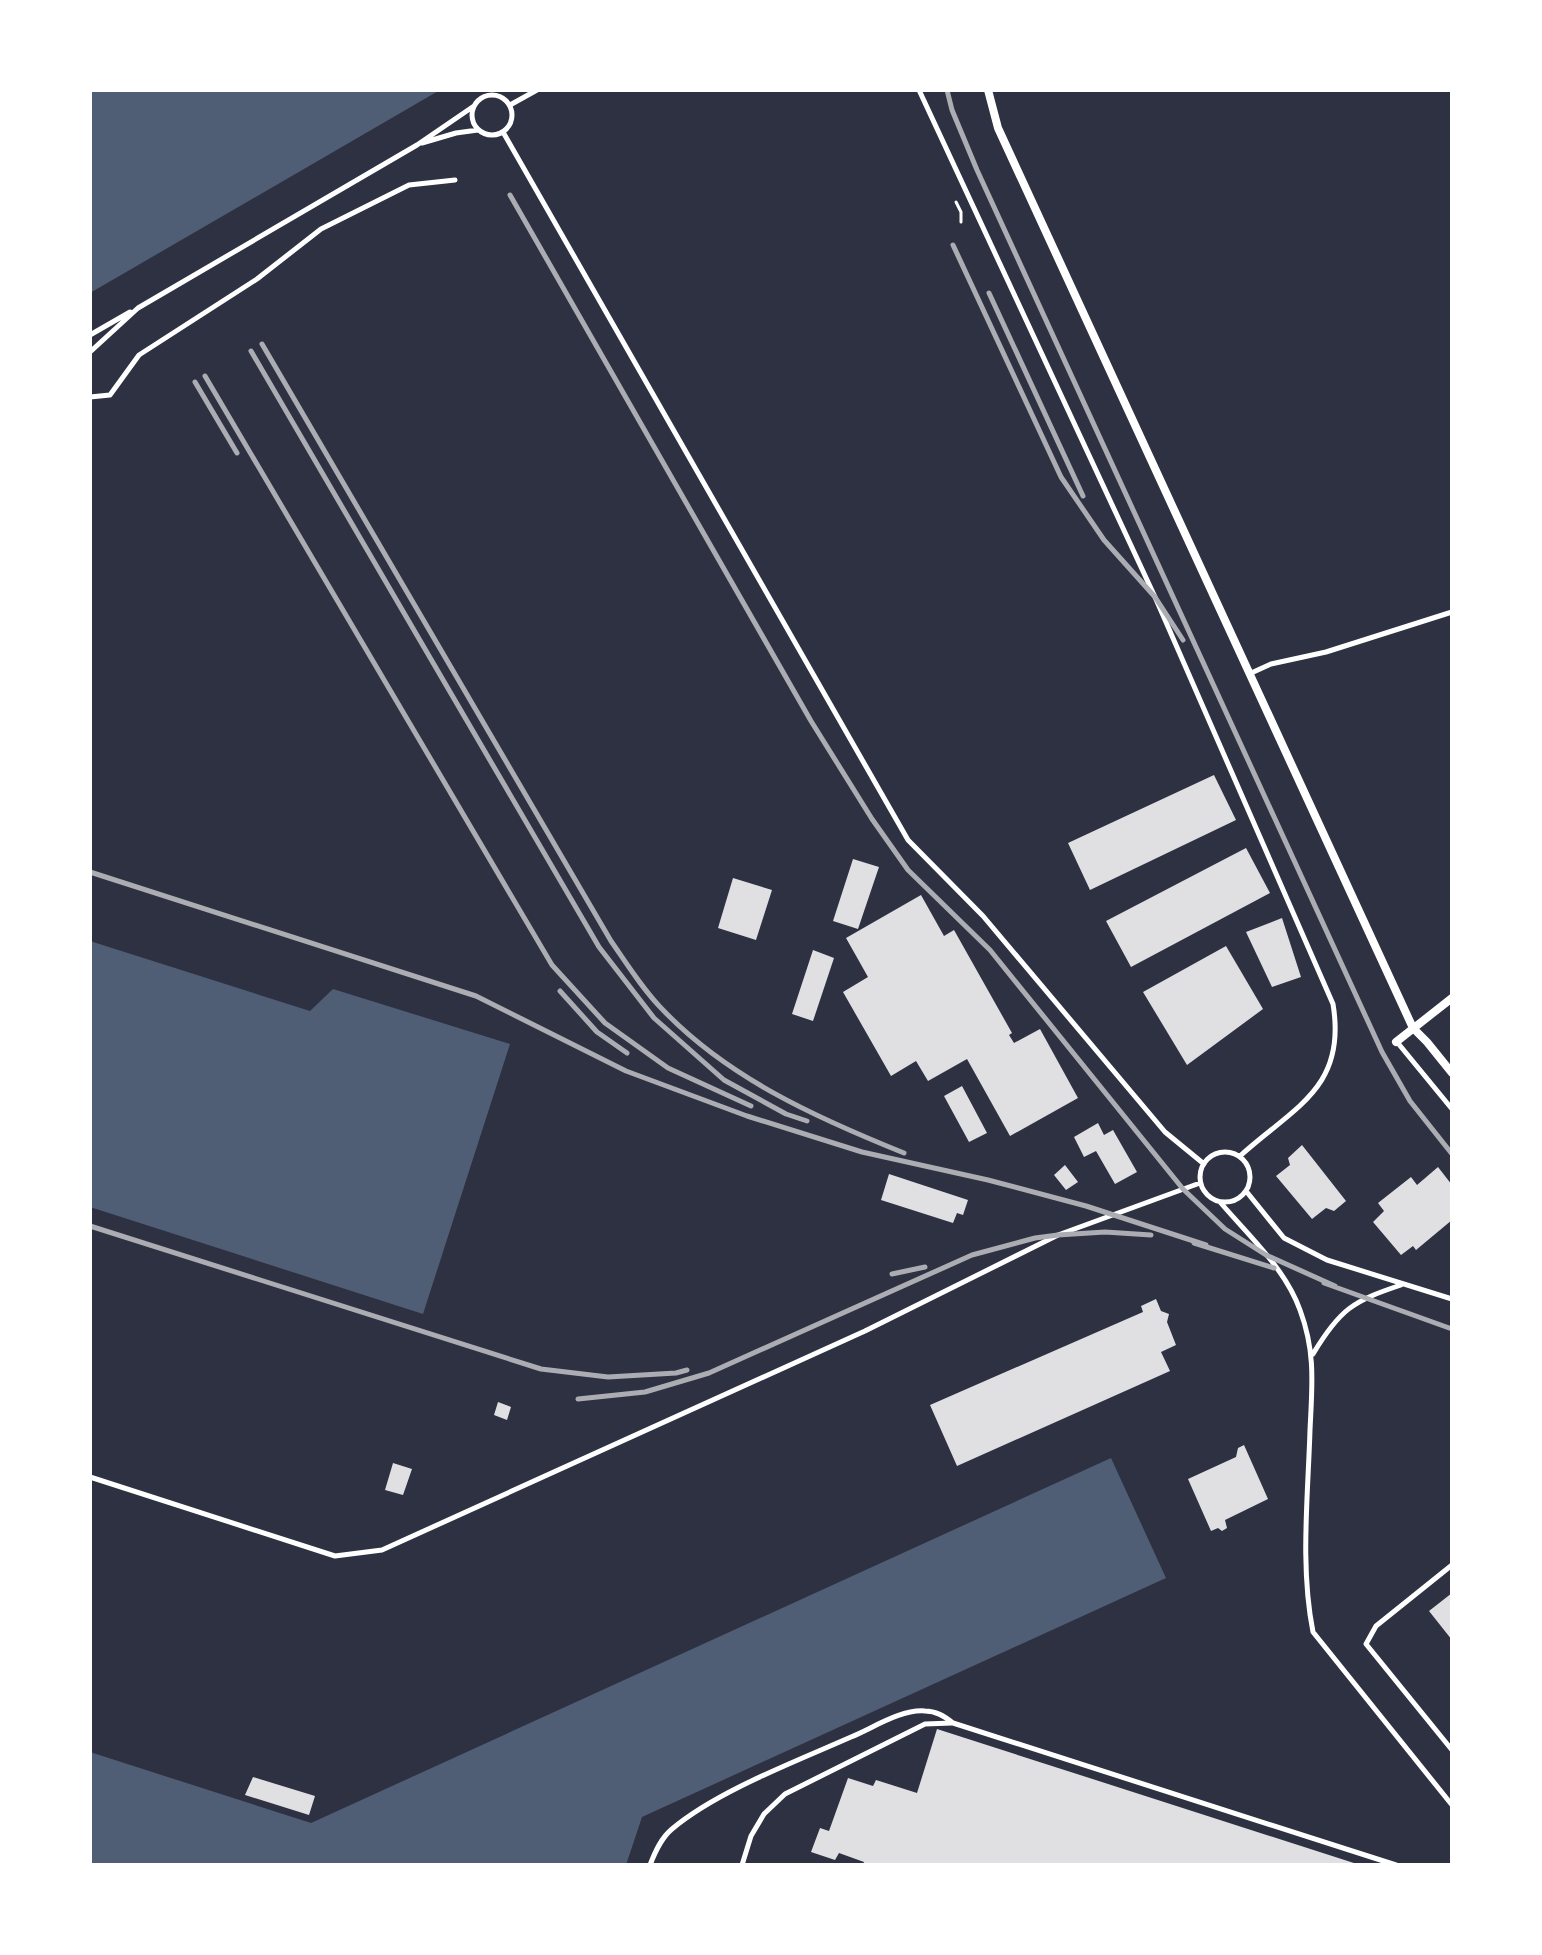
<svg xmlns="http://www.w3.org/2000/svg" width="1542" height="1955" font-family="Ubuntu,sans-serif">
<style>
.water{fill:#4f5d75}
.building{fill:#e0e0e3}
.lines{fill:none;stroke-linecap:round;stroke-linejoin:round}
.path{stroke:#fff;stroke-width:3}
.service{stroke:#fff;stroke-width:5}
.minor{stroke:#fff;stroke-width:8}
.rail{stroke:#abadb3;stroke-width:5}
</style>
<rect width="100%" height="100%" fill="#2d3142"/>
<!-- water -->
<path class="water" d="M90,90H440L90,293Z
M90,941L310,1011L333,989L510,1044L423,1314L90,1207Z
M1111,1458L1166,1578L642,1817L626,1865H90V1752L311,1823Z"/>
<!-- building -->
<path class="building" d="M1214,775L1236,820L1090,890L1068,843Z
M1246,848L1270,893L1131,967L1106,921Z
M853,859L879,867L858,929L833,921Z
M733,878L772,890L756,940L718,928Z
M921,895L944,936L954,930L1012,1033L1009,1035L1014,1043L1040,1029L1078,1098L1010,1136L967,1059L928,1081L916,1061L891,1076L843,992L868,977L846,938Z
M1282,918L1301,977L1272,987L1246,932Z
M1226,946L1263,1009L1187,1065L1143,992Z
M813,950L834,958L813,1021L792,1014Z
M962,1086L987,1133L969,1142L944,1096Z
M1098,1123L1104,1135L1113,1130L1137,1172L1115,1184L1096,1151L1084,1157L1074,1137Z
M1302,1145L1346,1201L1334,1211L1326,1208L1312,1219L1276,1176L1290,1165L1288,1158Z
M1065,1165L1078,1182L1066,1190L1054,1175Z
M1438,1167L1452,1185V1220L1416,1250L1413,1246L1401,1255L1373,1222L1384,1211L1378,1203L1411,1177L1417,1185Z
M889,1174L968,1200L963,1215L957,1213L953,1223L881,1200Z
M1156,1299L1161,1311L1169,1314L1167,1322L1176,1345L1161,1352L1170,1371L957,1466L930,1405L1143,1312L1141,1306Z
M498,1402L511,1407L507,1420L494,1415Z
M1244,1445L1268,1499L1225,1520L1227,1528L1222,1531L1218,1528L1211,1531L1188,1479L1236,1457L1238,1448Z
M393,1463L412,1469L403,1495L385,1490Z
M1452,1593V1640L1429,1611Z
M937,1729L1357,1864V1865H863L864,1862L839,1853L835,1860L811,1852L820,1828L829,1831L848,1778L873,1786L876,1780L917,1793Z
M253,1777L315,1796L309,1815L245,1795Z"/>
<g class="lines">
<!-- path -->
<path class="path" d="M956,202L961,212V222"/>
<!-- service -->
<path class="service" d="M919,90L1155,597L1333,1004C1347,1088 1294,1107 1240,1156
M472 115a20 20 0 1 1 40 0a20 20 0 1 1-40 0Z
M510,105L537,90
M503,132L908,840L983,916L1165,1132L1204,1164
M422,143L456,133L478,130
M90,335L130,312
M90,352L138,308L417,145L474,106
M90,397L110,395L139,355L257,279L321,229L409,185L455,180
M1249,674L1271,664L1326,652L1452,612
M1397,1042L1452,1109
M1200 1177a25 25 0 1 1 50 0a25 25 0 1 1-50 0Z
M1246,1191L1284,1238L1327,1260L1452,1299
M1220,1202C1248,1235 1285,1268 1300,1310C1316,1353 1312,1386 1310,1430C1308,1496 1300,1567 1313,1632L1452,1805
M1313,1354C1340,1309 1353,1301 1401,1285
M90,1477L335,1556L382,1550L865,1331L1058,1235L1200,1183
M1452,1565L1376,1626L1366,1644L1452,1750
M650,1865C655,1852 661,1838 672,1829C717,1791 797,1761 851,1737C873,1728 901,1709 925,1711C936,1711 944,1716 953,1723L1396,1865
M742,1865L751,1836L764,1814L785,1794L925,1724L952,1723"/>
<!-- minor -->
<path class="minor" d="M988,90L998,128L1413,1028L1427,1042L1452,1073
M1396,1042L1452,998"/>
<!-- rail -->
<path class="rail" d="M947,90L952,110L977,170L1382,1052L1410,1101L1452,1154
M510,195L811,721L872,819L908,870L990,950L1183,1189L1225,1229L1266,1255L1335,1286
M953,245L1061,477L1104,540L1155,597L1183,640
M989,293L1083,496
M262,344L611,941C627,964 643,990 663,1010C728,1078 817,1118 904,1153
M251,351L599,947L654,1018L724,1080L786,1114L807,1121
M205,376L552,965L605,1023L668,1068L751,1106
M195,382L237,453
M90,872L476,996L626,1071L747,1116L862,1152L988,1180L1086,1206L1206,1245
M560,991L597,1032L627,1053
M90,1226L541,1369L608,1377L676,1373L687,1370
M1194,1243L1274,1268
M892,1274L925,1267
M1324,1283L1452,1329
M578,1399L645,1392L709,1373L972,1255L1035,1238L1058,1235L1105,1232L1151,1235"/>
</g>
<!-- border -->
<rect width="1542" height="1955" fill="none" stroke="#ffffff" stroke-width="184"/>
</svg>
